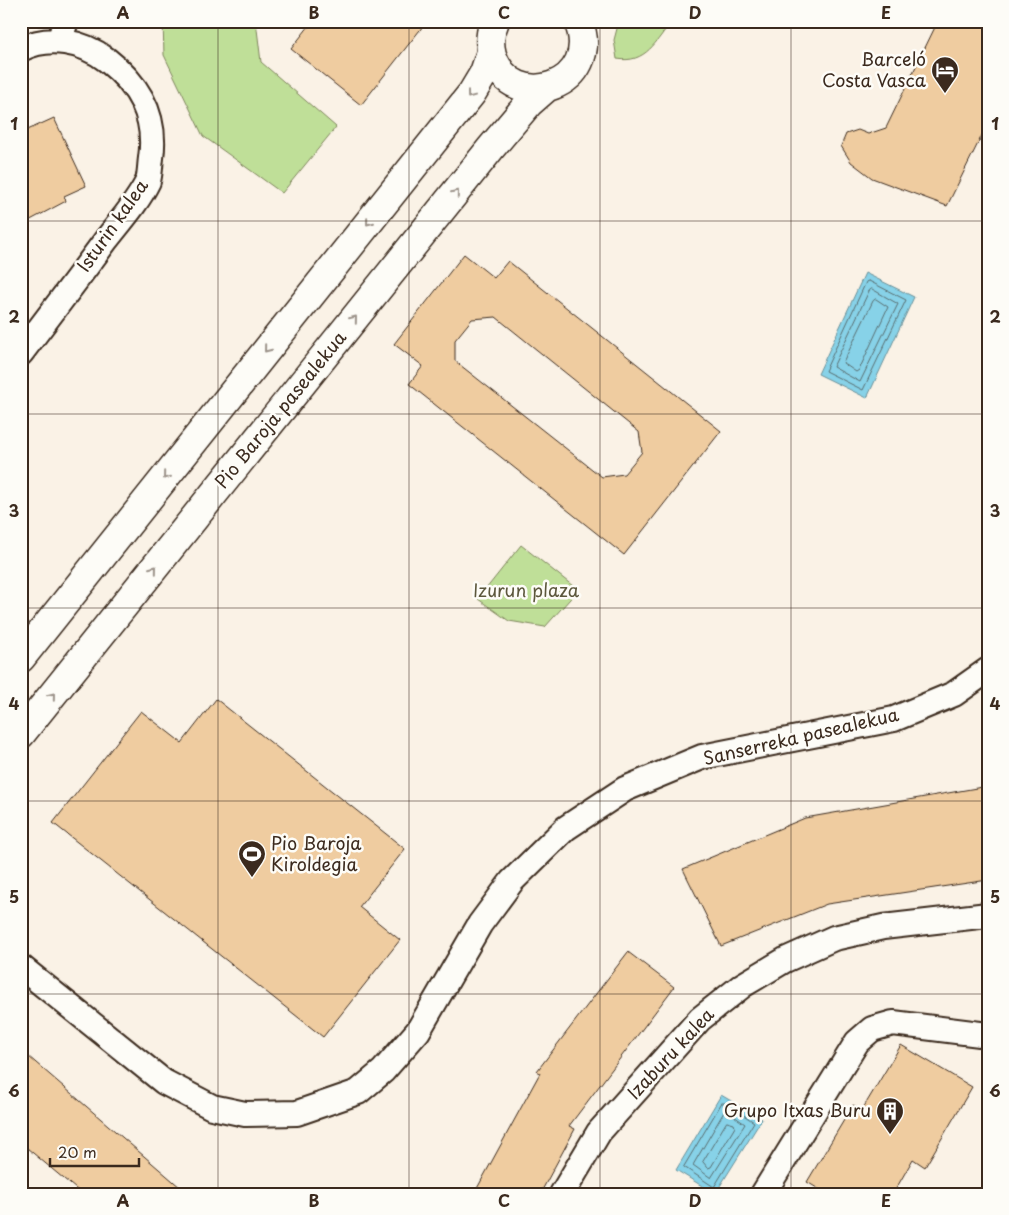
<svg xmlns="http://www.w3.org/2000/svg" width="1009" height="1215" font-family="'Playpen Sans',sans-serif">
<style>
.green{fill:#bfdf98;stroke:#7d845b}
.water{fill:#87d2e8;stroke:#698f97}
.lines{fill:none;stroke-linecap:round;stroke-linejoin:round}
.shore{stroke:#596d6f;stroke-width:1}
.building{fill:#efcca0;stroke:#3b2a1e;fill-rule:evenodd}
.minor-casing{stroke:#3b2a1e;stroke-width:28}
.secondary-casing{stroke:#3b2a1e;stroke-width:31}
.minor{stroke:#fdfcf7;stroke-width:24}
.secondary{stroke:#fdfcf7;stroke-width:28}
.oneway{stroke:#9c938a}
.grid{fill:none;stroke:#3b2a1e;stroke-width:1;stroke-opacity:0.55}
.labels{text-anchor:middle;stroke-width:5;stroke-linejoin:round;paint-order:stroke}
.poi-label{font-size:18px;fill:#3b2a1e;stroke:#fdfcf7;text-anchor:end}
.street-label{font-size:18px;fill:#3b2a1e;stroke:#fdfcf7}
.park-label{font-size:18px;fill:#5c573c;stroke:#fdfcf7}
.neatline{fill:none;stroke:#3b2a1e;stroke-width:2}
.grid-label{font-size:16px;text-anchor:middle;font-weight:bold;fill:#3b2a1e}
</style>
<rect width="100%" height="100%" fill="#faf2e6"/>
<filter id="ink" filterUnits="userSpaceOnUse"><feTurbulence type="fractalNoise" baseFrequency=".02" numOctaves="2"/><feDisplacementMap in="SourceGraphic" scale="10" xChannelSelector="R" yChannelSelector="G"/><feConvolveMatrix kernelMatrix="1 2 1 2 8 2 1 2 1" color-interpolation-filters="sRGB"/></filter>
<g filter="url(#ink)">
<!-- green -->
<path class="green" d="M163,21H256L261,62L336,127L282,193L203,136L164,55Z
M619,21H672C656,41 646,64 617,59L614,40Z
M521,545L578,590L545,627L509,621L478,599Z"/>
<!-- water -->
<path class="water" d="M865,273L914,297L867,398L818,374Z
M721,1095L762,1119L715,1194L676,1170Z"/>
<g class="lines">
<!-- shore -->
<path class="shore" d="M869,281L906,300L863,390L825,371L866,282Z
M872,289L898,304L860,382L833,367L869,291Z
M876,299L888,307L859,370L856,372L843,363L873,301Z
M722,1103H725L754,1122L714,1187L684,1167Z
M727,1111L745,1124L711,1178L693,1165L724,1112Z
M727,1122L734,1124L735,1127L711,1167L708,1168L703,1162Z"/>
</g>
<!-- building -->
<path class="building" d="M313,21H427L361,105L291,49Z
M938,21H988V123L947,206L872,178L851,162L841,146L846,134L858,130L868,134L886,128Z
M54,118L86,186L64,196L66,201L21,225V133Z
M464,254L494,278L508,261L721,431L624,555L409,384L423,366L394,344ZM496,317L639,432L642,452L624,474L602,477L455,361V340L472,319Z
M216,699L405,849L359,907L400,940L323,1037L53,823L141,711L182,743Z
M988,786V880L827,904L721,946L683,869L805,818Z
M628,952L674,987L569,1126L575,1129L540,1194H474L540,1073L537,1071Z
M901,1045L972,1087L925,1167L913,1159L893,1194H827L807,1182L853,1105L862,1110Z
M21,1050L188,1194H82L21,1143Z"/>
<g class="lines">
<!-- minor casing -->
<g class="minor-casing">
<path id="minor" d="M59,41L66,21
M21,49C49,35 82,41 107,60C139,85 157,116 151,158C150,165 150,174 148,181C138,202 120,222 106,240C78,278 50,315 21,353
M21,967L164,1082L212,1107L245,1114L297,1113L358,1092L383,1071L418,1031L480,924L512,881L566,828L625,789L702,757L894,719L954,694L988,670
M562,1194L599,1132L700,1019L743,985L785,960L834,938L883,927L988,915
M763,1194L857,1042L872,1029L893,1023L988,1035"/>
</g>
<!-- secondary casing -->
<g class="secondary-casing">
<path id="secondary" d="M495,21C490,31 489,44 492,55C513,118 605,84 578,21
M21,658L472,93L484,73L491,52
M21,734L491,148L529,103L545,89"/>
</g>
<!-- minor -->
<use href="#minor" class="minor"/>
<!-- secondary -->
<use href="#secondary" class="secondary"/>
</g>
<!-- one-way arrows -->
<defs><path id="oneway-chevron" d="M-2-3.5L2.5 0L-2 3.5" fill="none" stroke-width="1.6" stroke-linecap="round" stroke-linejoin="round" transform="scale(1.25)"/></defs>
<g class="oneway">
<use href="#oneway-chevron" transform="translate(470 95) rotate(127)"/>
<use href="#oneway-chevron" transform="translate(456 193) rotate(-51)"/>
<use href="#oneway-chevron" transform="translate(369 222) rotate(129)"/>
<use href="#oneway-chevron" transform="translate(354 319) rotate(-51)"/>
<use href="#oneway-chevron" transform="translate(267 349) rotate(129)"/>
<use href="#oneway-chevron" transform="translate(166 476) rotate(129)"/>
<use href="#oneway-chevron" transform="translate(154 569) rotate(-51)"/>
<use href="#oneway-chevron" transform="translate(52 696) rotate(-51)"/>
</g>
</g>
<!-- grid -->
<path class="grid" d="M218,21V1194M409,21V1194M600,21V1194M791,21V1194M21,221H988M21,414H988M21,608H988M21,801H988M21,994H988"/>
<!-- icons -->
<defs>
<g id="hotel-pin" transform="scale(1.4375)"><path d="M0 17L-7.5 6A9.5 9.5 0 1 1 7.5 6Z" fill="#3b2a1e" stroke="#fdfcf7"/><path d="M-6-4.5h1.5V1H6V5H4.5V3h-9V5H-6ZM-4 0a1.8 1.8 0 1 1 3.6 0ZM.5 0V-2.5h3Q6-2.5 6 0Z" fill="#fff"/></g>
<g id="stadium-pin" transform="scale(1.4375)"><path d="M0 17L-7.5 6A9.5 9.5 0 1 1 7.5 6Z" fill="#3b2a1e" stroke="#fdfcf7"/><path d="M0-5a6.5 5 0 1 0 0 10a6.5 5 0 1 0 0-10ZM-3.5-1.8h7v3.6h-7Z" fill="#fff"/></g>
<g id="building-pin" transform="scale(1.4375)"><path d="M0 17L-7.5 6A9.5 9.5 0 1 1 7.5 6Z" fill="#3b2a1e" stroke="#fdfcf7"/><path d="M-4-6H4V6H1V3H-1V6H-4ZM-2.5-4.3h1.7v1.8h-1.7ZM.8-4.3h1.7v1.8H.8ZM-2.5-1h1.7V.8h-1.7ZM.8-1h1.7V.8H.8Z" fill="#fff"/></g>
</defs>
<g fill-rule="evenodd">
<use href="#hotel-pin" x="945" y="70"/>
<use href="#stadium-pin" x="252" y="854"/>
<use href="#building-pin" x="890" y="1111"/>
</g>
<g class="labels">
<!-- poi labels -->
<g class="poi-label">
<text x="926" y="66">Barceló<tspan x="926" dy="21">Costa Vasca</tspan></text>
<text x="271" y="850" text-anchor="start">Pio Baroja<tspan x="271" dy="21">Kiroldegia</tspan></text>
<text x="871" y="1117">Grupo Itxas Buru</text>
</g>
<!-- street labels -->
<g class="street-label">
<text transform="translate(113 226) rotate(-55)" y="6">Isturin kalea</text>
<text transform="translate(281 410) rotate(-51)" y="6">Pio Baroja pasealekua</text>
<text transform="translate(801 737) rotate(-13)" y="6">Sanserreka pasealekua</text>
<text transform="translate(671 1054) rotate(-47)" y="6">Izaburu kalea</text>
</g>
<!-- park labels -->
<g class="park-label">
<text x="526" y="597">Izurun plaza</text>
</g>
</g>
<!-- margin -->
<rect width="1009" height="1215" fill="none" stroke="#fdfcf7" stroke-width="55"/>
<!-- scale -->
<path d="M50 1158v8h89v-8" fill="none" stroke="#3b2a1e" stroke-width="2.5"/>
<text x="58" y="1158" font-size="15" fill="#3b2a1e" stroke="#fdfcf7" stroke-width="4" paint-order="stroke">20 m</text>
<rect x="28" y="28" width="954" height="1160" class="neatline"/>
<g class="grid-label">
<text x="123" y="19">A</text>
<text x="314" y="19">B</text>
<text x="504" y="19">C</text>
<text x="695" y="19">D</text>
<text x="886" y="19">E</text>
<text x="14" y="130">1</text>
<text x="995" y="130">1</text>
<text x="14" y="323">2</text>
<text x="995" y="323">2</text>
<text x="14" y="517">3</text>
<text x="995" y="517">3</text>
<text x="14" y="710">4</text>
<text x="995" y="710">4</text>
<text x="14" y="903">5</text>
<text x="995" y="903">5</text>
<text x="14" y="1097">6</text>
<text x="995" y="1097">6</text>
<text x="123" y="1207">A</text>
<text x="314" y="1207">B</text>
<text x="504" y="1207">C</text>
<text x="695" y="1207">D</text>
<text x="886" y="1207">E</text>
</g>
</svg>
